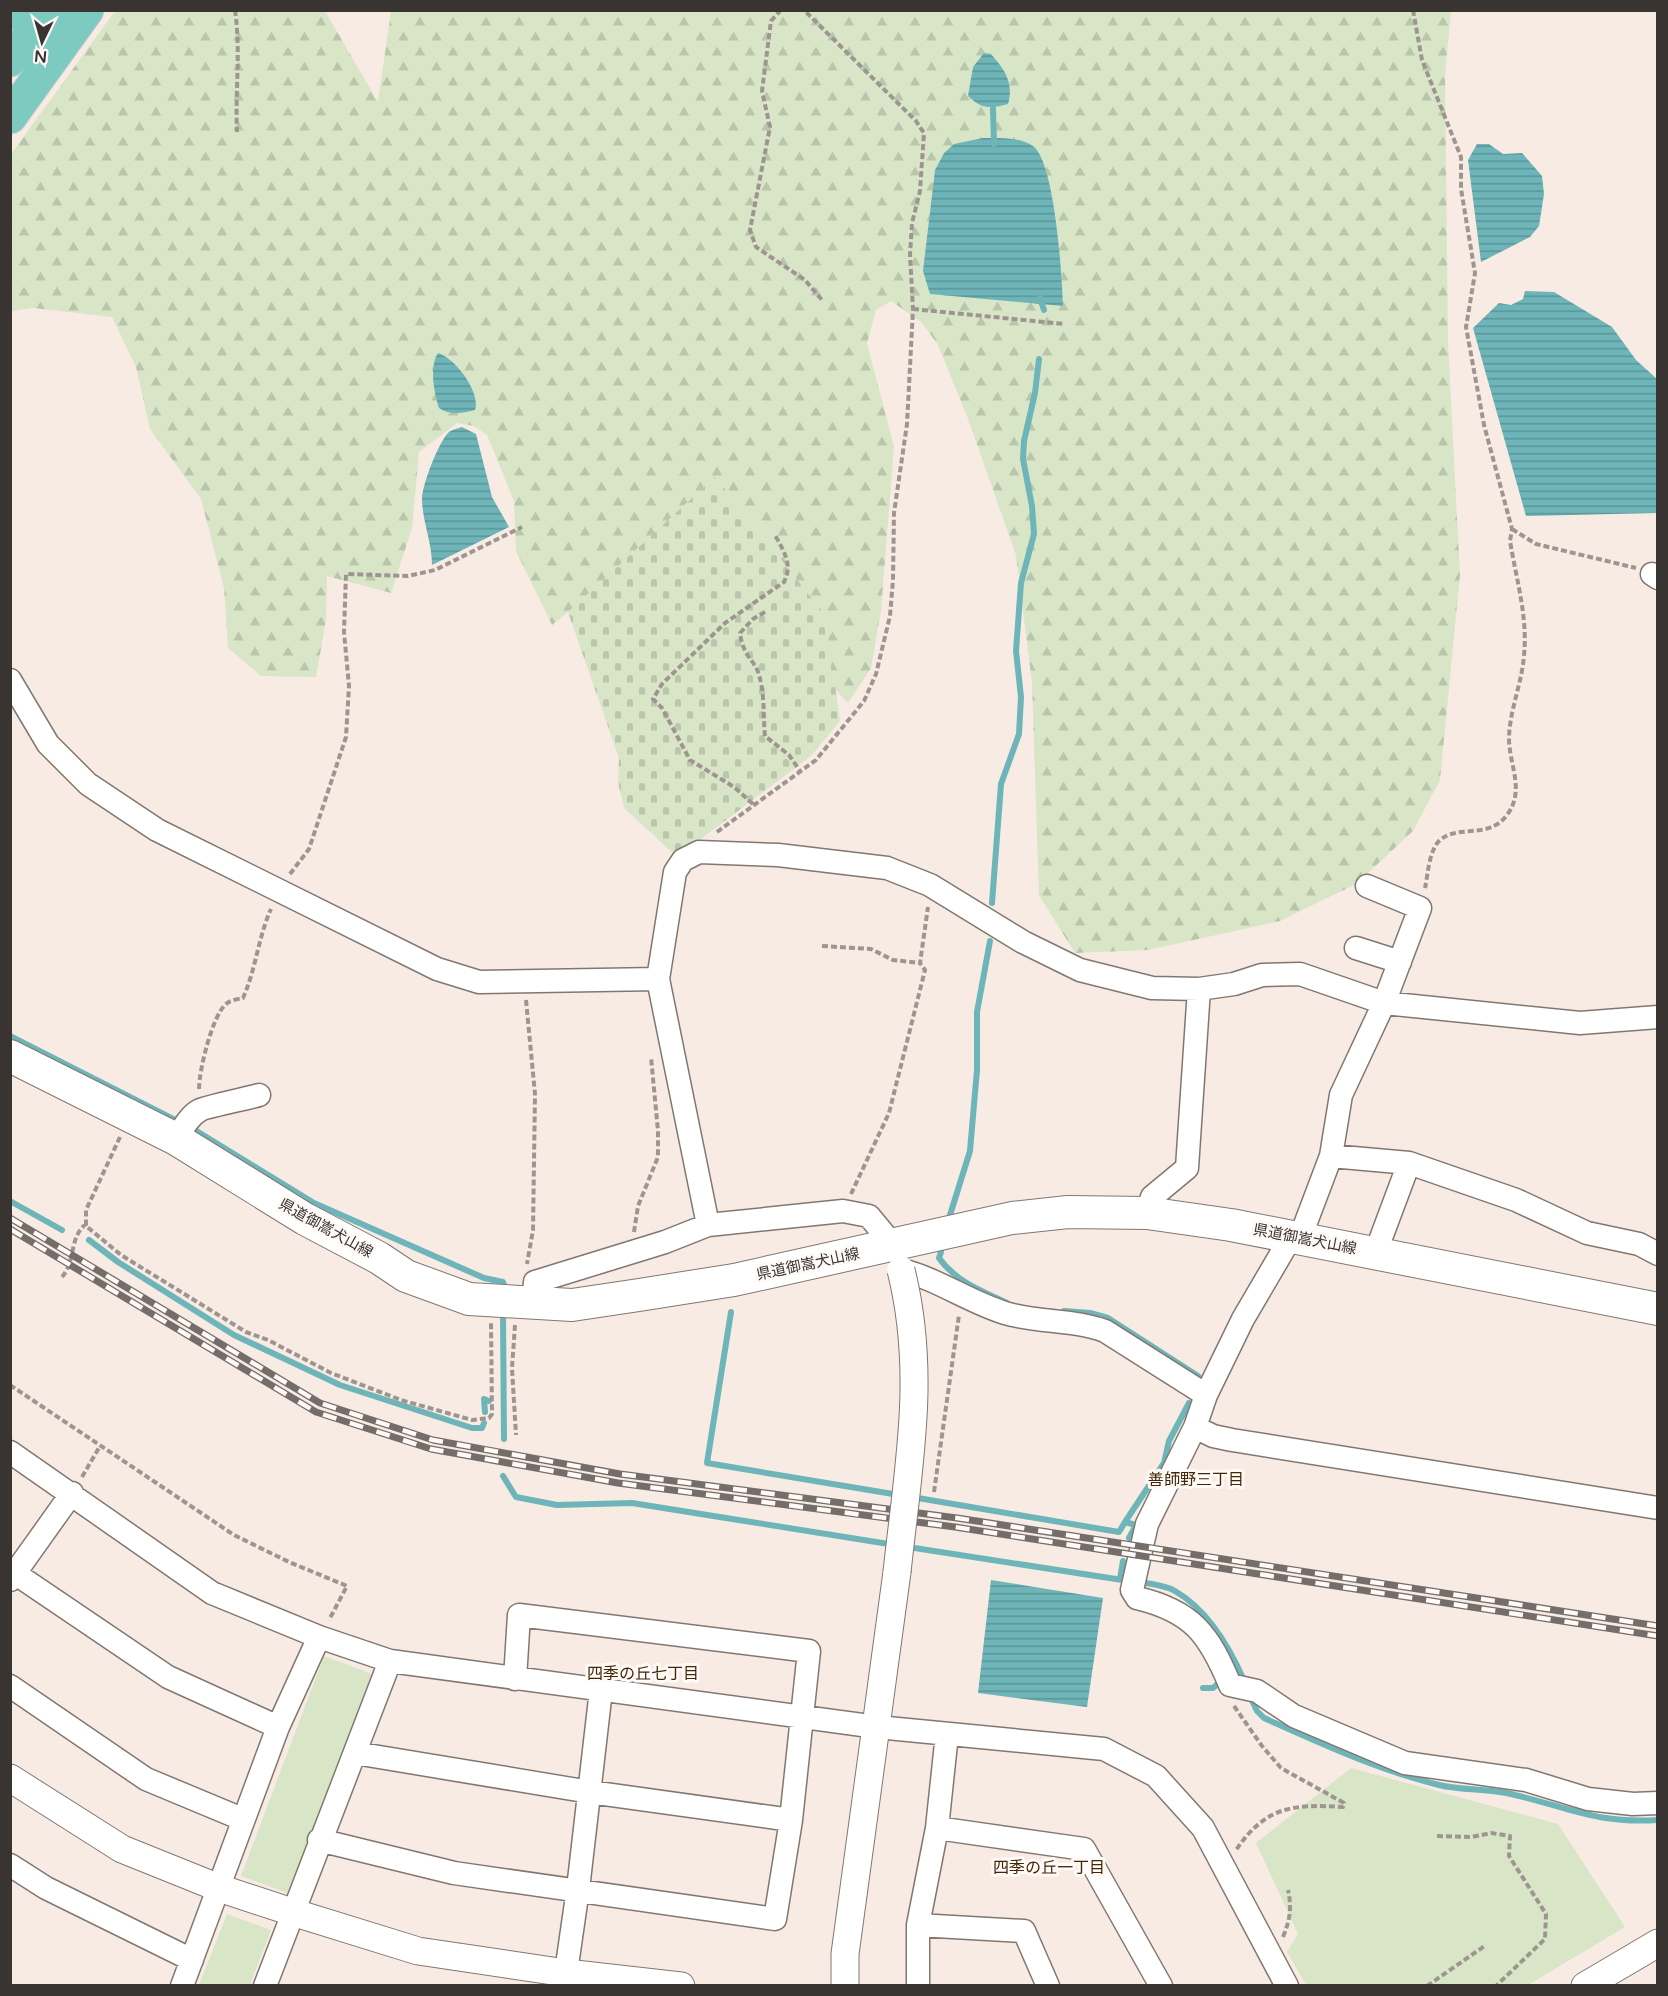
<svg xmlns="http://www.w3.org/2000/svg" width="1668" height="1996" font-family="'Varela Round','Noto Sans JP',sans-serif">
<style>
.green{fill:#d8e6c7}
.forest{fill:url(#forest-firs)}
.cemetery{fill:url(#cemetery-stones)}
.water{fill:url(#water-rules)}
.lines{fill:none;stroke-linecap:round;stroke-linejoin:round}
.stream{stroke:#6eb5b9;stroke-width:6}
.minor-casing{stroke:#827770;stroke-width:25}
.tertiary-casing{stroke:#827770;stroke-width:29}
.secondary-casing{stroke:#827770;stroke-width:34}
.trunk-casing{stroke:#cfcece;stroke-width:35}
.path{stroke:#9e9590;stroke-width:4;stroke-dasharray:6 3;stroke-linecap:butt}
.minor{stroke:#fff;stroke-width:22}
.tertiary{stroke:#fff;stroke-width:27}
.secondary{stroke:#fff;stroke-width:32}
.trunk{stroke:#7ccac0;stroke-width:33}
.rail-casing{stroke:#746d69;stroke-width:7}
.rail{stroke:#fffaf7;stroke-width:4.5;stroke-dasharray:14;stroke-linecap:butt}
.tertiary-bridge-casing{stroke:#827770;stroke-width:29;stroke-linecap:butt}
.tertiary-bridge{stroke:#fff;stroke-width:27}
.labels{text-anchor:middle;stroke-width:6;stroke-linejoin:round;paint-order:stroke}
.street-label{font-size:15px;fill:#393431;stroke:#fffaf7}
.neighbourhood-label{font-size:16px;fill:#422707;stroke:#fffaf7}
</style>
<defs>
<pattern id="forest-firs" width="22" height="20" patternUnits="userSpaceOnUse" patternTransform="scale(1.5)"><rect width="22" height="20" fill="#d8e6c7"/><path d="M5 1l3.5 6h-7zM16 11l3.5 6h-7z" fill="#bac6ab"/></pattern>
<pattern id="cemetery-stones" width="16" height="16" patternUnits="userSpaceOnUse" patternTransform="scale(1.5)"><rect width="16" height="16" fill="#d8e6c7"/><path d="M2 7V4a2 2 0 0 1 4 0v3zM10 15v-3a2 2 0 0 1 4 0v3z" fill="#bac6ab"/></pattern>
<pattern id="water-rules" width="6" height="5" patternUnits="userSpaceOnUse" patternTransform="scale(1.5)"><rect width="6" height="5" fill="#6eb5b9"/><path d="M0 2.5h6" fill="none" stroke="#5b9497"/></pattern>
</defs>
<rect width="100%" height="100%" fill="#f7ebe3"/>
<!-- green -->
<path class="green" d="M324,1656L375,1675L293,1895L241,1876Z
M1351,1768L1558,1824L1625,1927L1528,1985H1306L1287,1952L1298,1934L1256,1843Z
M227,1914L271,1930L250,1985H199Z"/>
<!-- forest -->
<path class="forest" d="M115,11H325L378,102L391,11H1451L1445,75L1448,343L1460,575L1440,780L1413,831L1356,884L1280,921L1148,950L1075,953L1039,895L1032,683L1016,555L967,416L937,343L921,322L891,301L876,310L867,343L894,447L881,610L871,668L848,703L834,688L825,615L715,477L579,603L552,625L516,551L514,501L487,435L474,426L457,423L419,452L412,528L391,593L327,576L326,619L316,677L261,676L228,648L224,588L201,499L150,429L136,367L112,317L34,308L11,311V154Z"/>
<!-- cemetery -->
<path class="cemetery" d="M715,477L825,615L840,721L811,756L677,857L624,808L618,782L619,758L568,612Z"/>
<!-- water -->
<path class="water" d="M984,53L991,54C1005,70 1014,83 1008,104C991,109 981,109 968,96L973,67Z
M983,138C998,138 1020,137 1033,146C1055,162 1062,277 1063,306L930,294L923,271L935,170L944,153L954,144Z
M1477,144H1489L1503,154L1522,153L1542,176L1544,194L1539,226L1530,237L1481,262L1468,160Z
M1525,291L1554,292L1612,327L1636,360L1657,379V513L1526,516L1473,328L1499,303L1511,305L1523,299Z
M438,353C455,358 481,392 475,410C462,413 451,416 439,408C434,392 429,367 438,353Z
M462,427L476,434L492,497L509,527L432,565C432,543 423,523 422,501C421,487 439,441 449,432C452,430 458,428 462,427Z
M991,1580L1103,1598L1087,1707L978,1693Z"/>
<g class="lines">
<!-- stream -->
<path class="stream" d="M993,109L994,144
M1040,298L1044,310
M992,903L1001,784L1019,734L1021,697L1016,651L1021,583L1034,534L1032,506L1023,459L1024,441L1035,393L1039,359
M10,1036L181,1123
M190,1127L314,1203L484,1278L503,1282L505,1288
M10,1201L62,1230
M950,1215L970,1151L977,1070V1012L990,941
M89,1240L118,1262L234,1335L340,1385L472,1428H482L484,1423
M941,1252L939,1258C955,1281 982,1291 1007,1303
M1064,1311L1090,1313L1108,1318L1198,1376
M731,1312L707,1463L899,1495
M503,1317L504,1439
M485,1412L484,1399L489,1401
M503,1476L516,1497L557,1505L632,1503L895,1545
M912,1497L1119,1532L1125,1522L1136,1525L1129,1538
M1125,1522L1164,1463L1169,1441L1189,1403
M908,1547L1129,1581
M1120,1579L1123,1561
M1139,1582C1151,1584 1165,1585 1175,1591C1208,1610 1231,1650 1245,1683
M1203,1688H1213L1220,1682
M1250,1696L1257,1711L1264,1718C1320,1743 1378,1770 1439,1785C1464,1791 1490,1788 1515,1795C1570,1808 1598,1824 1658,1820"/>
<!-- minor casing -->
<g class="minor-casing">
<path id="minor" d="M1652,574L1658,578
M10,680L48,744L88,784L157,830L437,969L479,982L658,979
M1356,948L1400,962
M176,1139C183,1128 189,1116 200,1110C205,1107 249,1098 259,1095
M1331,1156L1409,1163L1516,1200L1587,1233L1639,1244L1658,1254
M1147,1213L1152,1197L1187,1168L1199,989
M1291,1237L1243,1319L1206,1395L1195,1427L1147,1524L1132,1590L1137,1598C1192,1611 1209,1634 1230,1685L1257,1691L1294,1716L1405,1763L1526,1780L1588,1799L1633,1804L1658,1803
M1300,1238L1331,1156L1341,1095L1384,1003L1420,908L1367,886
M893,1245L869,1216L843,1211L708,1225L658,979L675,872L683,860L699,852L778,855L887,868L930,885L1023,942L1080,970L1152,988L1199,989L1234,984L1262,975L1300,974L1384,1003L1580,1023L1658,1017
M1375,1254L1409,1163
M901,1270C938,1279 969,1302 1005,1313C1038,1323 1073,1319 1105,1331L1206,1395
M533,1304L535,1282L665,1242L708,1225
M1195,1427L1213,1436L1232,1440L1658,1508
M10,1452L212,1593L319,1637L390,1661L877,1727L1104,1749L1156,1776L1203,1828L1287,1986
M10,1570L168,1677L278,1727
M10,1580L72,1493
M10,1686L146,1779L242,1819
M355,1753L590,1792L791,1820
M937,1828L1084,1849L1161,1986
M319,1840L454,1873L775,1919L791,1820L809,1651L519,1615L515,1679
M10,1865L46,1888L192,1960
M918,1925L1024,1931L1048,1986
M182,1986L278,1727L319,1637
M265,1986L390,1661
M564,1986L578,1889L601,1690
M918,1986V1925L937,1828L947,1734"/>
</g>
<!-- tertiary casing -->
<g class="tertiary-casing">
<path id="tertiary" d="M10,1778L122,1849L219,1888L292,1912L418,1951L566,1973L681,1986
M845,1986V1954L897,1572
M1585,1986L1658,1943"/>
</g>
<!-- secondary casing -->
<g class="secondary-casing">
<path id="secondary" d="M10,1056L176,1139L305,1219L379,1258L406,1276L469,1299L572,1305L639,1295L734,1280L1012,1218L1068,1212L1147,1213L1231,1225L1658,1309"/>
</g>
<!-- trunk casing -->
<g class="trunk-casing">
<path id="trunk" d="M10,13L13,10
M10,60L51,10
M10,117L87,10"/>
</g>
<!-- path -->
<path class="path" d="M235,10C241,52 235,91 237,132
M781,10L771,21L762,91L770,127L750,230L756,247L805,280L822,300
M1413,10L1422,60L1461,157V189L1475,273L1466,327L1484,425L1512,529L1510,541C1516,578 1528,617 1524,655C1522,684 1509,711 1509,740C1510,767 1525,791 1507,815C1488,840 1459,824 1440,840C1429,850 1428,874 1425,888
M913,309L1064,324
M1512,529L1536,544L1636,568
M765,612L753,619L740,633C743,657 755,660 759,675C765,695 763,716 765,736L789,755L800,771
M753,804L734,787L690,760L662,708L653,699L662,684L725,623L784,582C793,564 784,552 775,535
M717,832L816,760L864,701L876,674L890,616L893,580L894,513L907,424L913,309L910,255L912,223L920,191L924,133L916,121L804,10
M290,874L309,849L346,737L349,686L344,632L346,574L408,576L435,570L522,527
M822,946L871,949L893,960L920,963
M526,1000L535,1094L533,1230L527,1264
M199,1089C199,1071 212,1016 226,1004C230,1000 238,999 243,998C256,969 258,938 271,909
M120,1137L86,1210V1226L121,1255L246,1332L268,1340L331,1373L401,1400L472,1420L489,1418L492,1414L491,1322
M851,1194L889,1113L925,970L920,963L928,907
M634,1232L638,1206L658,1157V1131L651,1057
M62,1277C76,1261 69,1237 86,1224
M515,1325L512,1368L516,1435
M10,1385L234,1535L289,1562L347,1586L329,1620
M82,1477L100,1446
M934,1492L959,1315
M1234,1706L1262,1746L1281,1768L1344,1803L1343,1807C1293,1804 1266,1806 1236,1850
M1437,1836L1472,1837L1491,1833L1510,1836L1509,1856L1546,1914L1545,1939L1496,1986
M1283,1937C1290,1920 1292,1908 1288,1890
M1427,1986L1486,1945"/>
<!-- minor -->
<use href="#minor" class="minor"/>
<!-- tertiary -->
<use href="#tertiary" class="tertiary"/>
<!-- secondary -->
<use href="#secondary" class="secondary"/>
<!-- trunk -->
<use href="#trunk" class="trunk"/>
<!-- rail casing -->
<g class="rail-casing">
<path id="rail" d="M10,1218L320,1403L433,1440L620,1474L957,1518L1658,1626
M10,1229L316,1412L431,1449L618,1483L955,1527L1658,1636"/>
</g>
<!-- rail -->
<use href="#rail" class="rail"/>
<!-- tertiary-bridge casing -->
<g class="tertiary-bridge-casing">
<path id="tertiary-bridge" d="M897,1572C908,1468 927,1374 901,1270"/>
</g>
<!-- tertiary-bridge -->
<use href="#tertiary-bridge" class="tertiary-bridge"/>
</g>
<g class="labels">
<!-- street labels -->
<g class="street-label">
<text transform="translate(326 1228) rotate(29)" y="5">県道御嵩犬山線</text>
<text transform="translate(1305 1239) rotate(11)" y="5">県道御嵩犬山線</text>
<text transform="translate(808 1264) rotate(-12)" y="5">県道御嵩犬山線</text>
</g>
<!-- neighbourhood labels -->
<g class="neighbourhood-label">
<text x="1196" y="1485">善師野三丁目</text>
<text x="643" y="1679">四季の丘七丁目</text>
<text x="1049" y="1873">四季の丘一丁目</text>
</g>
</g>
<!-- border -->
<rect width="1668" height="1996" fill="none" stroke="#393431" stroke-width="24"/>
<!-- north arrow -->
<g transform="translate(42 42) rotate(185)" stroke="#fffaf7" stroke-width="4.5" paint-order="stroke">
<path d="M0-4.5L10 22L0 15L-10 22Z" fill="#393431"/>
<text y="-9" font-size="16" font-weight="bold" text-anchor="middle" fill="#393431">N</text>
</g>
</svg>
